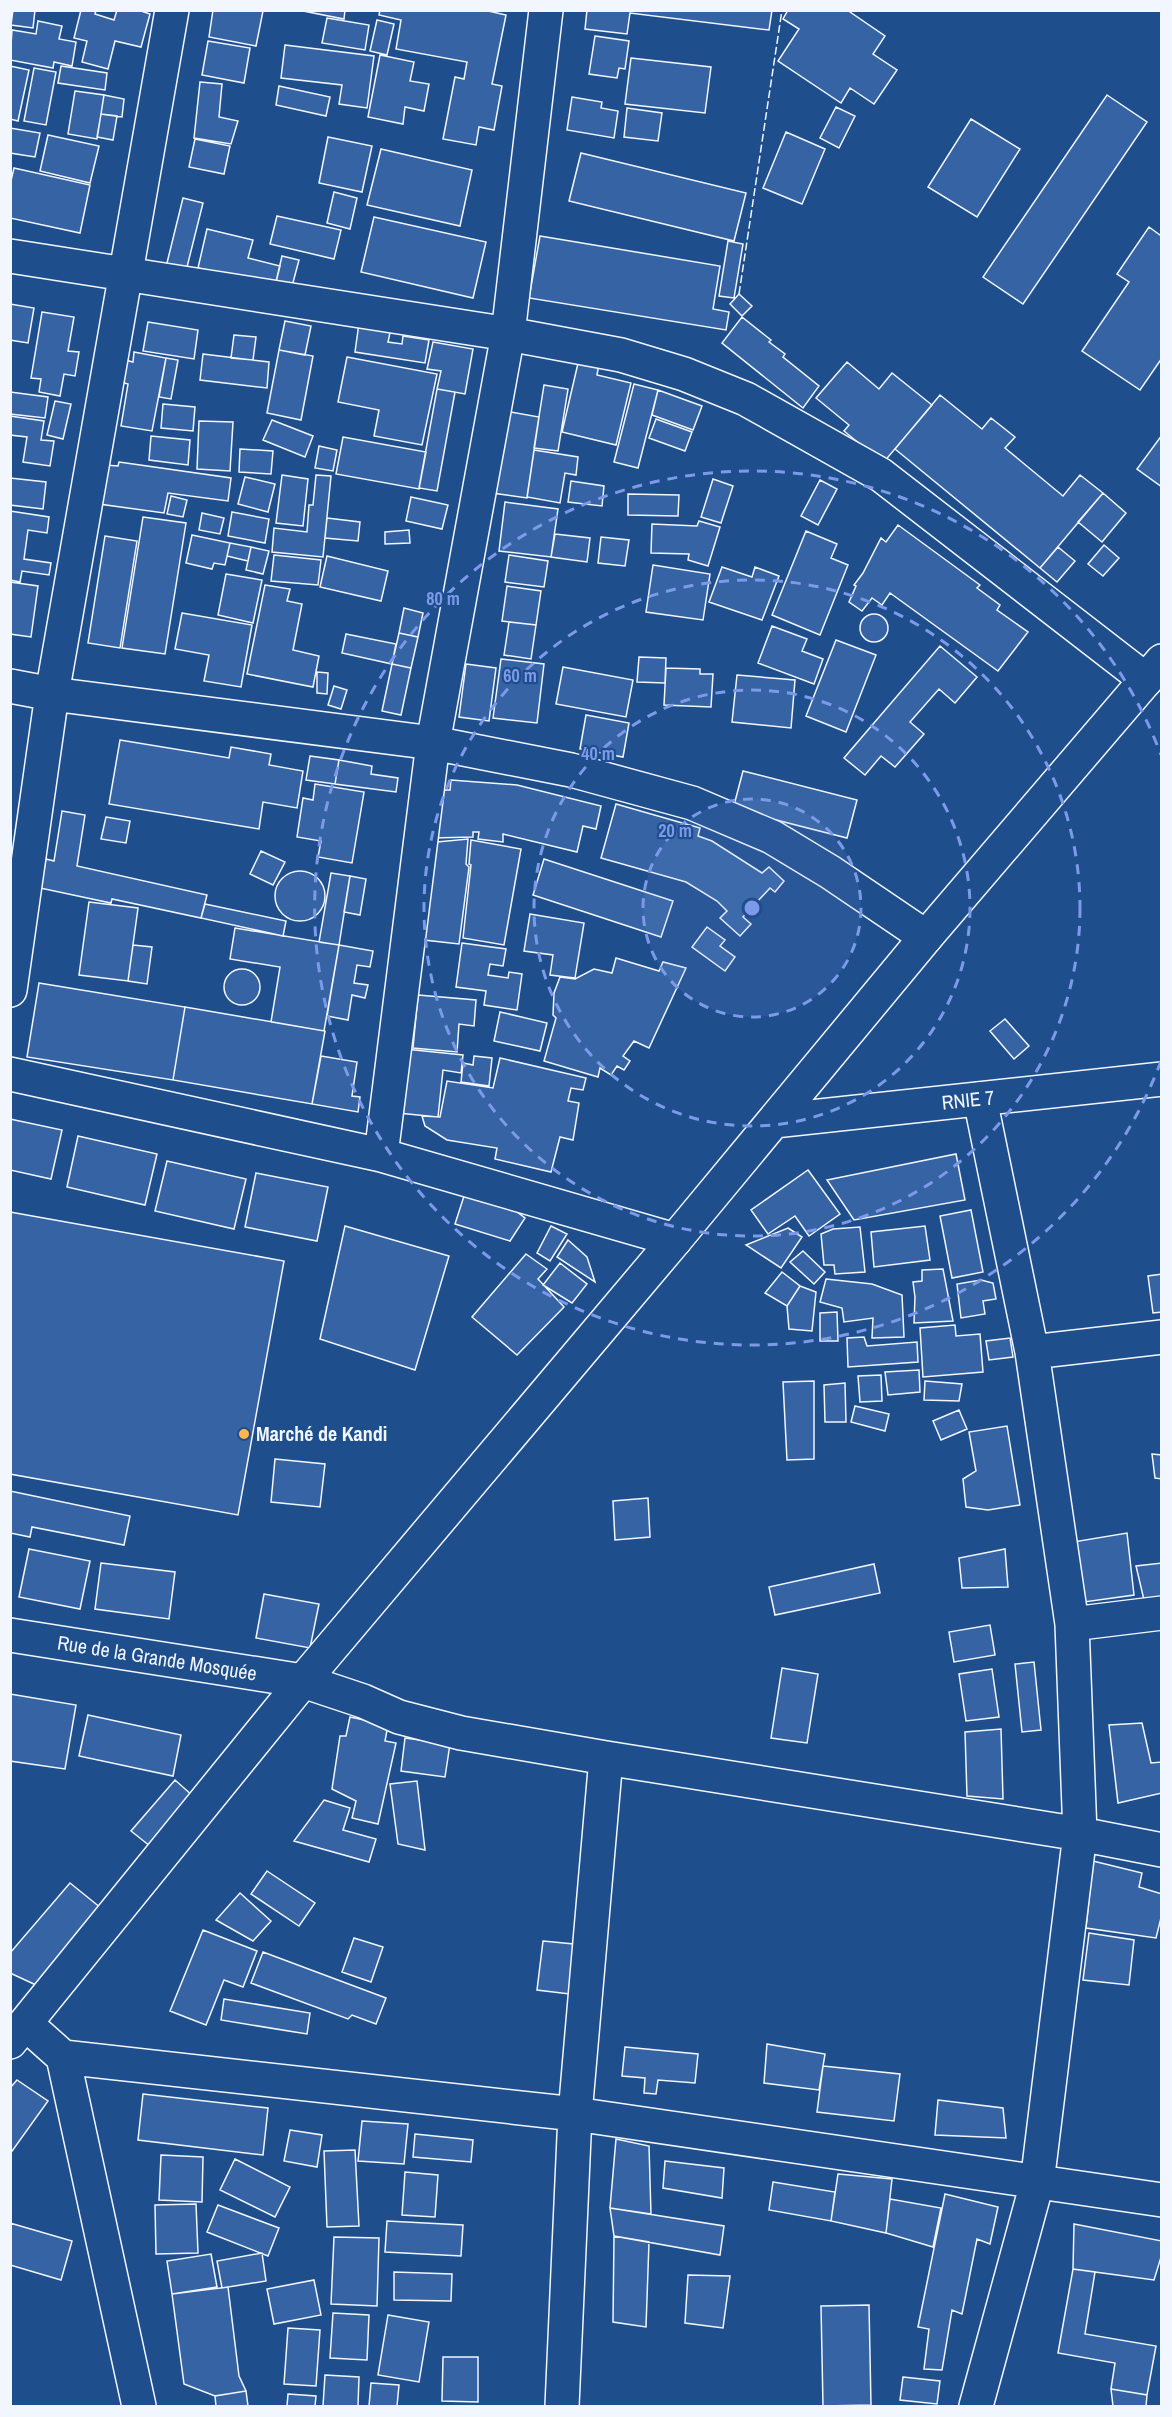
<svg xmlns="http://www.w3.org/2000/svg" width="1172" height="2417" font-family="'Archivo Narrow',sans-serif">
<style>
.building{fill:#3563a3;stroke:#f2f6ff;stroke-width:1.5}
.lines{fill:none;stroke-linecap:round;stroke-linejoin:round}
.street-casing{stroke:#f2f6ff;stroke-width:36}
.primary-casing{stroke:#f2f6ff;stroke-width:36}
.street{stroke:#1f4e8c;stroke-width:33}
.primary{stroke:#1f4e8c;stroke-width:33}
.fence{stroke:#f2f6ff;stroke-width:1.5;stroke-dasharray:8 3;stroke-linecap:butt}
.ring{fill:none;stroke:#7d9aea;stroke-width:3;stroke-dasharray:10 8}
.poi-dot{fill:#ffb74d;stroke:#1f4e8c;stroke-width:2}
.labels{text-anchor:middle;stroke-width:4.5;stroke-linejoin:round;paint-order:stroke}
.street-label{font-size:20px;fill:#f2f6ff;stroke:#1f4e8c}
.poi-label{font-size:20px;font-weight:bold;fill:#f2f6ff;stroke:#1f4e8c;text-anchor:start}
.centre{fill:#7d9aea;stroke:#1f4e8c;stroke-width:3}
.ring-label{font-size:18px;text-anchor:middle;font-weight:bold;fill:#7d9aea;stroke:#1f4e8c;stroke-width:4.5;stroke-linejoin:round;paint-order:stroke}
</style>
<rect width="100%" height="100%" fill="#1f4e8c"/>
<!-- building -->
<path class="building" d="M13,10H35L33,28L11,25Z
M81,10H96L95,14L114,20L117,10H138L150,14L141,47L115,41L108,69L82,62L87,41L74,38Z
M213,10L263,11L256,46L209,37Z
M298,10H345L344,19Z
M380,10H484L506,15L492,84L502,86L494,130L479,127L476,145L443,139L455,77L464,79L467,62L396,49L401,20L379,15Z
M587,10H772L769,30L630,13L627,34L585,29Z
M788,10H847L885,36L873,54L897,70L874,104L850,88L841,103L778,61L799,29L783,19Z
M327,18L369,25L365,50L322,43Z
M377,20L394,24L387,55L370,51Z
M38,21L62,26L59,39L76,42L72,66L54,62L53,68L10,60L12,30L36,34Z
M595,36L629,41L625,69L619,68L617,78L589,74Z
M208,41L250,48L244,83L202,75Z
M285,45L374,56L367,108L339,104L342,85L281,78Z
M380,55L414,62L410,81L429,84L424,111L405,107L403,124L368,117Z
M631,58L711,67L705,113L625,104Z
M10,66L29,70L18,121L10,119Z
M61,66L107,73L105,90L58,83Z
M34,68L56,72L46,125L24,121Z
M200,82L222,84L219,117L238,121L231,144L194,138Z
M279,86L330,97L326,116L276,105Z
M75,91L104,95L97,139L68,134Z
M104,95L124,99L122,117L101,114Z
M1107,95L1147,122L1023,304L983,277Z
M572,97L602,102L601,108L618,111L614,138L567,130Z
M836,107L855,116L839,148L820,138Z
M627,108L662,113L658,141L624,137Z
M101,114L117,116L113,140L97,137Z
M971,119L1020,149L977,217L928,187Z
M10,128L40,133L35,157L10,153Z
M786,132L825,149L802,204L763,188Z
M48,135L99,146L90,183L40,171Z
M328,137L372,146L362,192L319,183Z
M195,139L230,146L224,174L189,167Z
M381,149L472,170L460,226L367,205Z
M581,153L746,193L734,241L569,201Z
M14,168L90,185L80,233L10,218V185Z
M334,192L357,198L350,229L327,223Z
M183,198L203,203L186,271L166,267Z
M277,216L341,230L334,259L270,244Z
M374,217L486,242L473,298L361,272Z
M1149,227L1160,235L1162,233V358L1140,390L1082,351L1129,282L1117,274Z
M207,229L253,240L248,258L280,266L275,286L198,268Z
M540,236L720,266L713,309L729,312L726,330L529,298Z
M728,241L743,244L734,298L719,296Z
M282,256L299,260L291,290L275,286Z
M739,294L752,306L742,316L730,304Z
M10,304L34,308L28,343L10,340Z
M42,312L74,317L68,351L79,352L75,376L64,374L60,396L39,392L41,379L31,378Z
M742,317L771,340L769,342L785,354L783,357L819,386L803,408L722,343Z
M285,321L311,326L305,355L279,350Z
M148,322L198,330L194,359L143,351Z
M359,323L391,328L388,342L402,344L403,336L429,340L425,363L355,352Z
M234,335L256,337L253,360L231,358Z
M433,342L473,349L465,394L437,389L441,371L427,369Z
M279,350L313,356L301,420L267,413Z
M134,352L166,358L152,431L121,426L128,384L121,382L125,360L133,362Z
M203,354L269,362L267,388L200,380Z
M347,357L437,374L422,445L374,436L379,410L338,402Z
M166,358L178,360L171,399L159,397Z
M579,359L599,364L597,375L631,383L616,445L562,432Z
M847,362L879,389L892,373L932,405L883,463L844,431L849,425L816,398Z
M634,384L658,390L638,468L614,462Z
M544,385L568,389L558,451L534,448Z
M437,389L455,392L437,491L419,488Z
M658,390L702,406L693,430L652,415Z
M10,392L48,397L45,418L10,414Z
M940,395L982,429L991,418L1015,437L1005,448L1063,496L1080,475L1103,493L1040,568L895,449Z
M55,401L71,404L63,439L47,435Z
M163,404L195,407L193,431L161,428Z
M505,411L539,417L527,498L492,493Z
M10,416L44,421L41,440L54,441L50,466L23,462L27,437L10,435Z
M656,419L692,432L685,451L649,438Z
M272,420L313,436L305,457L263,440Z
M199,421L233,422L230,471L197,469Z
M1162,435V487L1137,469Z
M151,436L190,440L188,465L149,460Z
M343,437L426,452L419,489L336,474Z
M319,446L337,450L333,471L315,468Z
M240,449L273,451L271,474L239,472Z
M534,450L578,457L576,475L565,473L560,503L527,497Z
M119,462L231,478L228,501L168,493L164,513L99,504L105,465L118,466Z
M282,475L308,479L303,526L276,523Z
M316,475L331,476L323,557L272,552L274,528L307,532L309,505H313Z
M245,477L275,484L268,512L238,504Z
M10,478L46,482L43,509L10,505Z
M713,479L733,486L721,523L701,517Z
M820,480L837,489L818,525L801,516Z
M571,481L604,486L602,506L568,502Z
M1103,493L1126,513L1102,542L1078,522Z
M628,494L679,495L678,516L628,515Z
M171,496L187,500L183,517L167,514Z
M411,497L448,505L442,529L406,521Z
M505,502L558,509L551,557L499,551Z
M10,511L49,517L47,533L28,530L24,559L51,563L49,575L22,571L20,582L10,580Z
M232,512L269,519L265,543L228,536Z
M202,513L224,518L220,534L199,530Z
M143,517L186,523L165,654L122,648Z
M327,518L360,522L358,541L325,538Z
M699,521L720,527L708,566L688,560L689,554L651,553L652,524L697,526Z
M898,525L980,585L977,588L1000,605L997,610L1028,632L998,671L890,593L882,605L872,598L862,611L849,602L856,586L854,585L863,573L881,538L886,542Z
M409,530L410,543L385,544V532Z
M806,531L837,544L831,558L848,565L820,635L772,615Z
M555,534L590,538L587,562L551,557Z
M192,535L230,543L225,565L214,563L212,569L186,563Z
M105,536L137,541L120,648L88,643Z
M601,537L629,540L625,566L598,563Z
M230,543L251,547L248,561L227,556Z
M1104,545L1119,558L1103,576L1088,564Z
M251,547L269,551L263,574L246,570Z
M1058,547L1075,561L1057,582L1040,568Z
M274,555L321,560L318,585L271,581Z
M509,555L548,561L544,587L505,582Z
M327,556L388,571L381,601L320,587Z
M653,565L710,574L703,620L646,612Z
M722,567L752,577L755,567L779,576L762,620L709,602Z
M226,574L262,580L253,623L218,615Z
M10,582L38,586L31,637L10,634Z
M265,585L290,589L287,601L302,604L293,650L319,656L313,687L247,674Z
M507,586L541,591L536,625L502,621Z
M404,608L423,613L418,637L399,633Z
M182,613L252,625L241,687L204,681L209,655L175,649Z
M860 628a14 14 0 1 1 28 0a14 14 0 1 1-28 0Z
M509,622L536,625L531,659L504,655Z
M772,626L807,639L802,651L823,659L814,684L758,663Z
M399,633L418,637L411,668L392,664Z
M346,634L396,644L392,664L342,653Z
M836,640L876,655L846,732L806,716Z
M940,646L977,677L955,703L939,689L910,722L924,734L895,767L881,756L865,775L844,758Z
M639,657L666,658L665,683L637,682Z
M501,659L544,664L537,723L493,718Z
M392,664L411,668L401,715L382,711Z
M466,664L496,668L489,721L459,717Z
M563,667L633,680L626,717L556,704Z
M666,668L700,669V674H713L711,707L664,705Z
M317,672L328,673L327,694L317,693Z
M737,675L795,680L791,728L732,722Z
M334,686L347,690L341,709L328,705Z
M586,715L629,723L623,757L580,749Z
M120,740L229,758L231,747L271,754L269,765L303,771L297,808L263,802L259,829L109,804Z
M310,756L339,760L335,784L306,780Z
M339,760L372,766L371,774L398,778L396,792L335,784Z
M743,771L857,800L847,838L733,809Z
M451,780L517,785L601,806L596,829L583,826L577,852L503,834V842L478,839L479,832H473V837L433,838L437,805L445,790H450Z
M315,784L364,792L352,863L318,857L321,841L297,837L303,798L313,800Z
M616,804L700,828L698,836L712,841L762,873L769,867L784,881L775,892L770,888L743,917L751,924L740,936L720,918L727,911L717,901L686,882L601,858Z
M62,811L85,815L77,866L207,895L201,918L112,899L111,903L40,888L46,859L54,861Z
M106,817L130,821L126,843L101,839Z
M468,839L466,864L469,867L459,944L424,940L437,842Z
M471,840L521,849L504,945L463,938L471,865L469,864Z
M261,851L285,862L273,885L250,874Z
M544,859L673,901L661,937L533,895Z
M275 896a25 25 0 1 1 50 0a25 25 0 1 1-50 0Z
M331,873L350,876L339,945L319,942Z
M350,876L366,879L360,915L344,912Z
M89,902L138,908L128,981L79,975Z
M205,904L286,921L283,936L201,918Z
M530,914L584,923L575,978L550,975L553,955L524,951Z
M707,927L725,940L720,946L735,957L725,971L692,947Z
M235,928L339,945L324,1031L271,1022L280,967L230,959Z
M462,943L506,949L503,966L490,964L488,975L508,978L509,972L522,974L517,1010L484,1005L486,991L456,987Z
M133,945L152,947L147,984L128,981Z
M339,945L373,951L370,967L357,965L354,983L368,985L365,998L352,995L348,1020L327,1016Z
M616,958L659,971L663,962L686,968L649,1048L634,1041L623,1056L630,1061L624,1070L617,1066L611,1075L600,1068L598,1077L544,1061L556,1018L553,1015L554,993L560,977L575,979L594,969L612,973Z
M224 987a18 18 0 1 1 36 0a18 18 0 1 1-36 0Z
M39,983L185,1007L173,1080L27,1057Z
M418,995L476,1000L474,1026L459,1024L457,1052L413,1048Z
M185,1007L325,1031L312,1104L173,1080Z
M500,1012L547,1023L540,1051L494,1041Z
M1005,1019L1029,1046L1014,1059L990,1031Z
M405,1049L463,1055L461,1073L443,1070L438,1117L398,1113Z
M321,1056L357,1062L352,1096L360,1097L358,1112L312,1104Z
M474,1056L492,1058L489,1086L461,1082L463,1063L473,1065Z
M500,1058L586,1078L583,1090L571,1088L568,1101L579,1103L573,1140L560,1137L551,1172L495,1159L497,1148L447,1140L425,1126L422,1116L440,1117L447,1081L493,1088Z
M10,1119L62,1130L51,1179L10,1170Z
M78,1136L157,1154L145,1205L67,1187Z
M956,1154L965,1200L854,1220L827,1180Z
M167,1161L246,1179L234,1229L155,1211Z
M808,1170L840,1214L809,1236L795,1216L768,1234L751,1210Z
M256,1173L328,1187L317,1241L245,1227Z
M465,1193L508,1205L525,1218L510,1241L455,1224Z
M971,1210L983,1272L952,1278L940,1216Z
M10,1212L284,1261L238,1515L10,1474Z
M345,1226L449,1256L415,1370L320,1339Z
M551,1226L567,1234L550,1261L537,1253Z
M925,1226L930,1260L874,1267L871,1232Z
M860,1227L865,1272L835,1274L834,1265H824L821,1234L833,1229Z
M788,1228L802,1237L781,1268L746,1245Z
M568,1240L587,1257L595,1282L557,1257Z
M803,1251L825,1272L814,1284L790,1262Z
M526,1254L547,1269L538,1279L564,1307L517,1355L472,1317Z
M560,1263L587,1284L572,1303L543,1285Z
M943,1269L953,1321L914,1323L915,1297L913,1282L922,1281V1270Z
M782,1272L800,1286L787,1306L765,1293Z
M1162,1274V1312L1153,1313L1148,1276Z
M826,1279L872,1284L902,1295L904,1337L872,1338L873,1318L844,1322L842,1308L820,1302Z
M981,1280L993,1283L996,1299L983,1301L985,1314L961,1318L957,1284Z
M800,1286L816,1292L812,1331L789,1329L787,1306Z
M837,1312L838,1341H820V1313Z
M955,1325L956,1336L980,1334L983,1372L923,1377L920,1328Z
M864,1337L867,1346L917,1342L918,1362L848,1367L847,1338Z
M1010,1338L1013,1357L989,1360L986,1341Z
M919,1370L920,1392L888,1395L885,1372Z
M881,1375L882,1401L860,1402L858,1376Z
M814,1381V1459L787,1460L783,1382Z
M925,1381L962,1384L959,1401L924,1400Z
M845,1383L846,1422H825L824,1385Z
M855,1406L889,1414L885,1431L851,1422Z
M959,1410L967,1429L941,1440L933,1421Z
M1007,1426L1020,1505L988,1510L966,1507L963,1479L976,1471L969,1432Z
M1152,1454L1162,1455V1479L1155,1478Z
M275,1459L325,1464L320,1507L271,1502Z
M10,1491L130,1516L124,1545L32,1527L30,1537L10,1533Z
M648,1498L650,1537L615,1540L613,1501Z
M1127,1533L1134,1595L1084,1602L1073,1542Z
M29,1549L90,1561L80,1609L19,1597Z
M1005,1549L1008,1587L962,1588L959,1558Z
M101,1563L175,1572L169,1619L95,1609Z
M1162,1563V1597L1144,1600L1136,1566Z
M874,1564L880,1593L775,1615L769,1587Z
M264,1594L319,1604L310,1648L256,1638Z
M990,1625L995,1655L954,1662L949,1632Z
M1034,1662L1041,1730L1022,1732L1015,1664Z
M782,1668L818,1674L807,1743L771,1738Z
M992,1669L999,1717L966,1721L959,1674Z
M10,1694L76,1705L65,1769L10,1761Z
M88,1715L181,1735L173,1776L79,1756Z
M350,1717L388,1725L385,1741L396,1743L378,1824L352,1818L356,1801L332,1789L340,1736H346Z
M1142,1723L1151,1763L1162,1762V1793L1118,1803L1109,1725Z
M1001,1729L1003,1799L967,1796L965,1732Z
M405,1738L450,1744L445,1777L401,1771Z
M175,1780L193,1796L150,1846L131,1831Z
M417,1781L425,1850L398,1844L390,1784Z
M324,1800L350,1808L343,1830L376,1839L369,1862L294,1841Z
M1093,1861L1142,1873L1139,1887L1162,1894V1914L1156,1938L1086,1928Z
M267,1871L315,1903L299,1926L251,1894Z
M70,1883L101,1908L36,1985L10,1973V1953Z
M240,1893L271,1921L253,1941L216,1920Z
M203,1930L257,1951L243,1987L224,1980L206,2025L170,2011Z
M1089,1933L1134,1940L1129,1985L1083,1980Z
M354,1938L383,1947L371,1982L342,1972Z
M543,1941L584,1945L578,1995L537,1990Z
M263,1952L386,1998L376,2024L352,2015L348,2019L251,1983Z
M224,1999L310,2013L307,2034L221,2020Z
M767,2044L825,2054L819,2090L764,2083Z
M625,2047L698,2054L695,2083L658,2080L656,2094L644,2093L645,2078L622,2076Z
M823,2066L900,2074L894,2121L817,2112Z
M17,2080L48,2101L10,2154V2088Z
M143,2094L268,2108L263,2155L138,2140Z
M938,2100L1003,2108L1006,2138L935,2135Z
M362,2121L408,2124L404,2164L358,2161Z
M290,2130L322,2135L317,2167L284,2161Z
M415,2134L473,2140L471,2162L413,2157Z
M616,2139L649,2146L651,2214L610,2208Z
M355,2150L359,2226L327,2227L324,2151Z
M161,2155L203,2157L202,2202L159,2200Z
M235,2159L290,2187L275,2217L220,2190Z
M665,2161L724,2168L722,2198L663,2188Z
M405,2172L438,2175L435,2217L402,2215Z
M838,2174L892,2179L886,2233L831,2221Z
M773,2182L835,2192L831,2221L769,2210Z
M945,2194L998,2207L990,2244L977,2239L962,2314L952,2310L942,2370L924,2369L929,2329L918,2327Z
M890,2199L941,2208L933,2247L886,2233Z
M196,2204L198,2253L156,2254L155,2205Z
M218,2205L279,2228L268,2256L207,2232Z
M610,2208L724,2226L720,2255L614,2236Z
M387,2221L463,2225L461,2256L385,2252Z
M10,2223L72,2241L61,2280L10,2265Z
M1074,2224L1162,2241V2254L1154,2280L1073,2269Z
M614,2236L649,2242L646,2327L613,2322Z
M334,2237L379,2238L377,2306L331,2304Z
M262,2253L266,2281L222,2288L217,2261Z
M211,2254L217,2287L172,2294L167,2261Z
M1073,2269L1095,2272L1085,2334L1156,2346L1147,2395L1111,2389L1115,2363L1058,2353Z
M394,2272L452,2274L451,2301L394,2300Z
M688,2275L730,2276L723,2328L685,2323Z
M314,2280L321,2315L274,2324L267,2289Z
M228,2287L239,2376L246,2391L215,2396L184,2384L172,2294Z
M869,2305L871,2405L823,2406L821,2306Z
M333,2313L369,2315L367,2360L330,2358Z
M388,2315L429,2322L419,2382L378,2375Z
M288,2328L320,2330L316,2386L284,2384Z
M443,2357H478V2402L442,2401Z
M325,2375L359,2377L358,2406H323Z
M903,2377L940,2381L937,2404L900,2400Z
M371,2383L399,2385L397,2406H369Z
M1111,2389L1147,2395L1146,2406H1113Z
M246,2391L248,2406H216L215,2396Z
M288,2394L316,2396L315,2406H287Z"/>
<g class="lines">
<!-- street casing -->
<g class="street-casing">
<path id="street" d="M10,256L508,334L621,355L684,374L746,399L881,475L1146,680
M10,686L52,694L433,743L571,770L692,803L772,837L830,872L926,937
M10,990L52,694L172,10
M10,1074L381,1155L675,1240
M381,1155L433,743L508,334L546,10
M1032,1352L1162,1337
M1072,1624L1162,1613
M10,1635L303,1681L363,1701L399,1717L461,1733L606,1758L1080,1834L1162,1850
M26,2024L63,2057L575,2114L1162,2200
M63,2057L139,2406
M562,2406L575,2114L606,1758
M976,2406L1037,2183L1080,1834L1072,1624L1032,1352L980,1099"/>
</g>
<!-- primary casing -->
<g class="primary-casing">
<path id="primary" d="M774,1121L1162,1079
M10,2042L303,1681L675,1240L926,937L1162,661"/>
</g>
<!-- street -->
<use href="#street" class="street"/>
<!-- primary -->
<use href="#primary" class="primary"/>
<!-- fence -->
<path class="fence" d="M739,294L782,10"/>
</g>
<!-- distance rings -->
<circle cx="752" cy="908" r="109" fill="#7d9aea" fill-opacity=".12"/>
<g class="ring">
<circle cx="752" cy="908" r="109"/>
<circle cx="752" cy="908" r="218"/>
<circle cx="752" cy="908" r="328"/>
<path d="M1161 1061A437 437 0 1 1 1161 755"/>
</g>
<!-- markers -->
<circle class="poi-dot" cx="244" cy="1434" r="6"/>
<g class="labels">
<!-- street labels -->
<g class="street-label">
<text transform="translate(968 1100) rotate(-6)" y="7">RNIE 7</text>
<text transform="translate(157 1658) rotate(9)" y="7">Rue de la Grande Mosquée</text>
</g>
<!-- poi labels -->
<g class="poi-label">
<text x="256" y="1441">Marché de Kandi</text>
</g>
</g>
<circle cx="752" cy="908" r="9" class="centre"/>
<g class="ring-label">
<text x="443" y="605">80 m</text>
<text x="520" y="682">60 m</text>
<text x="598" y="760">40 m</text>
<text x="675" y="837">20 m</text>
</g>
<!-- border -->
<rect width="1172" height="2417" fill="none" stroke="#f2f6ff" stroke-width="24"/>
</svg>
